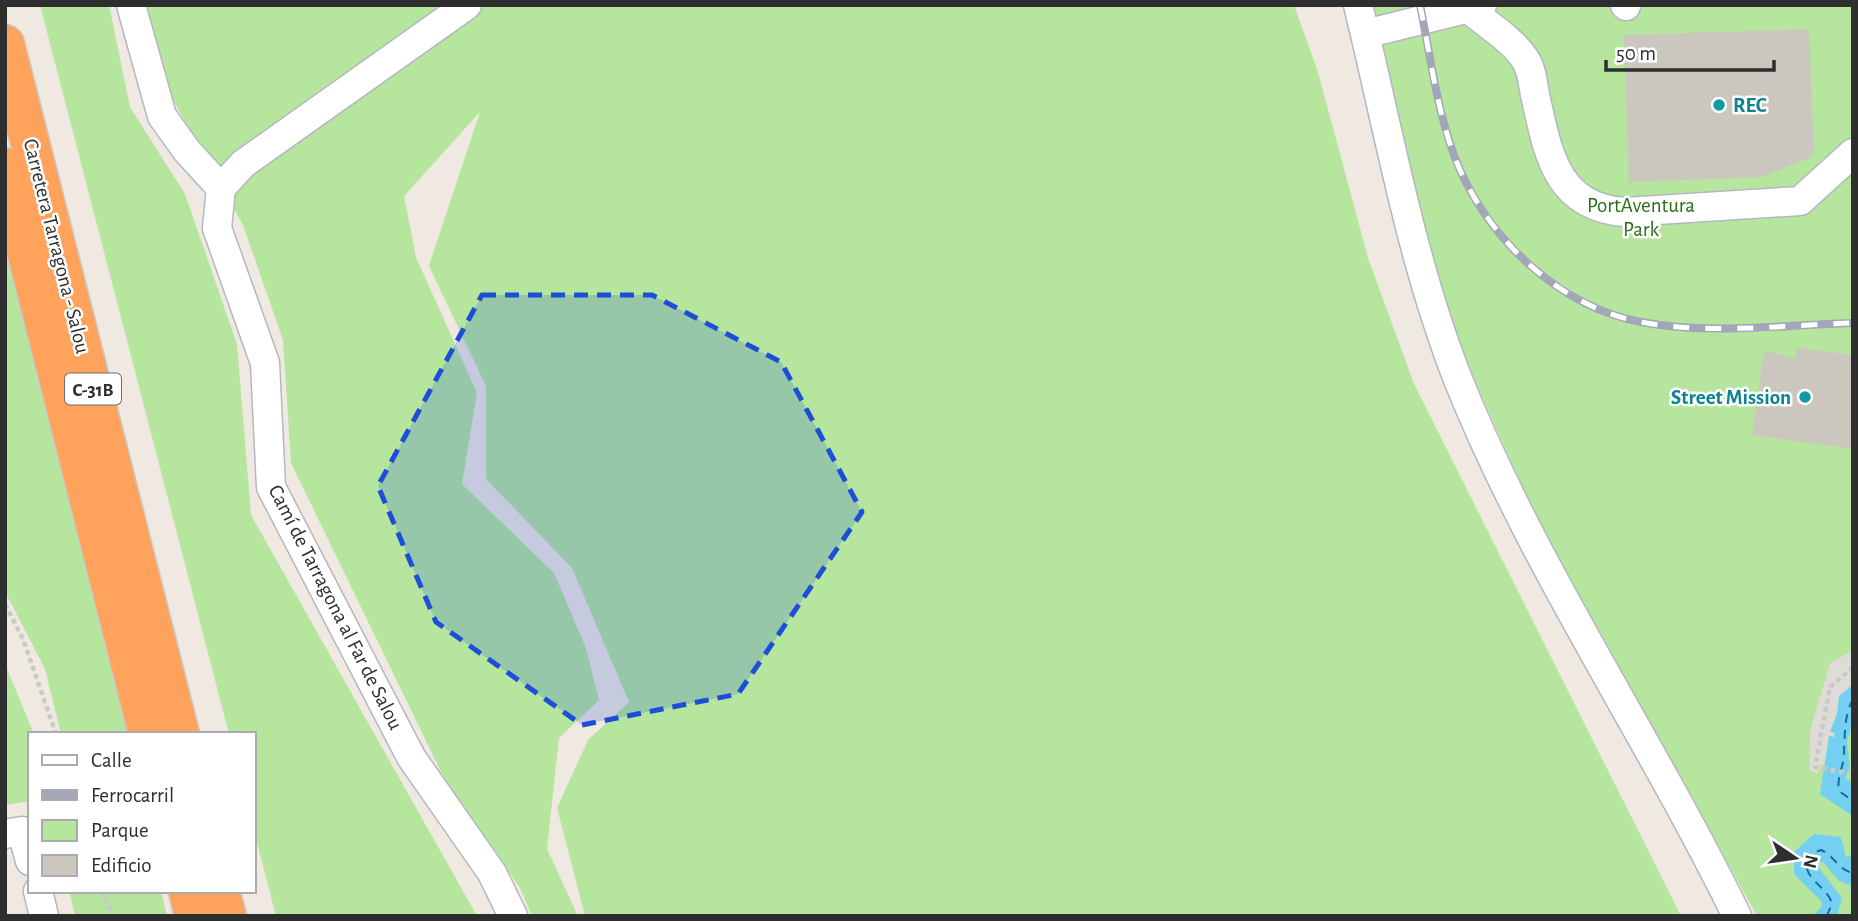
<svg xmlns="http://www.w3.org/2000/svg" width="1858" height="921" font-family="'Alegreya Sans',sans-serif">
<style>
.green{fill:#b6e59e}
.plaza{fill:#dfdcd8}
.water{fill:#75cff0}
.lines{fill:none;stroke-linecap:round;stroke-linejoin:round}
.ferry{stroke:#0d6fa3;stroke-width:2;stroke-dasharray:9 7;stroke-linecap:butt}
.building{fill:#cbc7bf}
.minor-casing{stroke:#b4b7c1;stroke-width:31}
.highway-casing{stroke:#c9c9c9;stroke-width:41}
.path{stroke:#c9c9c9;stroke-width:4.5;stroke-dasharray:5 3.5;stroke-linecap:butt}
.minor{stroke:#fff;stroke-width:28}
.highway{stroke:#ffa35c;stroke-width:38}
.rail-casing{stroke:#a3a6b8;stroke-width:8}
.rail{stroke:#fff;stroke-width:5;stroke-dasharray:16;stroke-linecap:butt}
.marked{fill:#1d4ed8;fill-opacity:0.2;stroke:#1d4ed8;stroke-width:5;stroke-dasharray:14 9;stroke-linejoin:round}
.culture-dot{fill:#0f9aa8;stroke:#fff;stroke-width:2.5}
.labels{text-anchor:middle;stroke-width:5;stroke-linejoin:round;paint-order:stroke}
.shield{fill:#fff;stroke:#6d6d6d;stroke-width:2}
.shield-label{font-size:19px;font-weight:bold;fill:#2e2e2e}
.culture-label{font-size:21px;font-weight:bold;fill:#0d838f;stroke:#fff;text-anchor:start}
.park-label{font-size:21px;fill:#2c6e1b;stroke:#fff}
.street-label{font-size:21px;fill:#2e2e2e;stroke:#fff}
</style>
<rect width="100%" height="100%" fill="#efe9e1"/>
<!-- green -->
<path class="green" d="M40,5H109L130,107L185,194L237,344L251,515L477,916H276L254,831V734H229Z
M145,5H1294L1318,72L1368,258L1414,384L1681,916H585L557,808L588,740L629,702L572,568L486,479V386L429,266L480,112L404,196L416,257L477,393L462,484L554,573L586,648L599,700L559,738L547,849L578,916H532L520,888L445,780L291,463L283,340L243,225L168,91Z
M1368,5H1853V916H1757L1534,513L1468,365L1430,253Z
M5,236L129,734H61L45,669L5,592Z
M5,664L34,734H30V801L5,805Z
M69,891H161L167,916H75Z"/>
<!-- plaza -->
<path class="plaza" d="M1853,651V685L1849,686L1830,731L1835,733L1834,737L1829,736L1827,765L1821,764L1818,773L1810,771V731L1830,663Z"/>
<!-- water -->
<path class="water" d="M1853,685V722L1847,742L1850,768L1845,778L1853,783V825L1851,815L1820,794L1829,736L1834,737L1835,733L1830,732L1837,714L1839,696Z
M1814,834L1841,837L1846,857L1853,856V886L1839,881L1823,862L1818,863L1819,868L1842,898L1837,916H1812L1821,908L1822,902L1794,874V852Z"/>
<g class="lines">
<!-- ferry -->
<path class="ferry" d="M1853,699C1842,720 1846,741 1843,762C1841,772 1837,780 1839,791L1853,801
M1827,916L1832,903C1826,886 1805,880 1806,861L1810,854L1821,850C1835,856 1838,870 1853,873"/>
</g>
<!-- building -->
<path class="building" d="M1809,29L1814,155L1763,177L1629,182L1624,35Z
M1797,348L1853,355V449L1752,435L1764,351L1795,358Z"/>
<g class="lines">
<!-- minor casing -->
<g class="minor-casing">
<path id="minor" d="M131,5L162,116L187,151L221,188L217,228L265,363L271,487L411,757L492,873L513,916
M1358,5C1389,131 1411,261 1459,382C1534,568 1649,736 1737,916
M1625,5L1626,6
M1469,9C1486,24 1513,40 1525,59C1532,69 1533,84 1535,95C1548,152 1555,207 1625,212L1800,201L1853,153
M1365,34L1482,5
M221,188L243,164L467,5
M5,834L22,831L30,861
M38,891L44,916"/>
</g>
<!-- highway casing -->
<g class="highway-casing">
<path id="highway" d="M5,44L180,734
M5,167L148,734
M188,891L194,916
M220,891L227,916"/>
</g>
<!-- path -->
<path class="path" d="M5,604L23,639L56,734
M1853,667L1830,687L1815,767L1853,774
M101,891L113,916"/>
<!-- minor -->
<use href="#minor" class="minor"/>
<!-- highway -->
<use href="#highway" class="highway"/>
<!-- rail casing -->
<g class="rail-casing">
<path id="rail" d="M1420,5C1431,59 1438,120 1460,170C1493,243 1561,307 1641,322C1709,335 1784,325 1853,323"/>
</g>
<!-- rail -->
<use href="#rail" class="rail"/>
</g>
<!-- marked area -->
<path class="marked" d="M482,295H652L781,362L862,512L738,694L582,725L436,622L378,486Z"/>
<!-- markers -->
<g class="culture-dot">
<circle cx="1719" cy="105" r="7"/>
<circle cx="1805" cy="397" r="7"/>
</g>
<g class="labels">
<!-- shield labels -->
<rect class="shield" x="65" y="373.5" width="56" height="31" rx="5"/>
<g class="shield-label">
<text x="93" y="396">C-31B</text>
</g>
<!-- culture labels -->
<g class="culture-label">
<text x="1733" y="112">REC</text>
<text x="1791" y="404" text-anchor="end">Street Mission</text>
</g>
<!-- park labels -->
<g class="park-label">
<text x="1641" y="212">PortAventura<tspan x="1641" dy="24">Park</tspan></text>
</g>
<!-- street labels -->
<g class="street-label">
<text transform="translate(57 246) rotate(76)" y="7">Carretera Tarragona - Salou</text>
<text transform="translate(336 607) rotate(63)" y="7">Camí de Tarragona al Far de Salou</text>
</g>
</g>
<!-- border -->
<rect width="1858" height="921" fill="none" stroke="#2e2e2e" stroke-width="14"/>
<!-- legend -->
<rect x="28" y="732" width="228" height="161" fill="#ffffff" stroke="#ababab" stroke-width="2"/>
<rect x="42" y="755" width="35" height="10" fill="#ffffff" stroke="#ababab" stroke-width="2"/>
<text x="91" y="767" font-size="21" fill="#2e2e2e">Calle</text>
<rect x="42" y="790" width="35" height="10" fill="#a3a6b8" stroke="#ababab" stroke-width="2"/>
<text x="91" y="802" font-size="21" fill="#2e2e2e">Ferrocarril</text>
<rect x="42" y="820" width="35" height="21" fill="#b6e59e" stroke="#ababab" stroke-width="2"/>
<text x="91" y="837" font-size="21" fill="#2e2e2e">Parque</text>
<rect x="42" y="855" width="35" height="21" fill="#cbc7bf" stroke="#ababab" stroke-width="2"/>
<text x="91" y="872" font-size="21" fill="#2e2e2e">Edificio</text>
<!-- north arrow -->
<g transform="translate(1795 858) rotate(103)" stroke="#ffffff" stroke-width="5" paint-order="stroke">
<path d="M0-5L12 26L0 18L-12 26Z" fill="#2e2e2e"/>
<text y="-10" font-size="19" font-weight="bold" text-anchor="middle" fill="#2e2e2e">N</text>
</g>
<!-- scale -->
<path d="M1606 60v10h168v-10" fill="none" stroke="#2e2e2e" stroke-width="3.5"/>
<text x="1616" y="60" font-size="21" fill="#2e2e2e" stroke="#ffffff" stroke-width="5" paint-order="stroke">50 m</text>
</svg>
